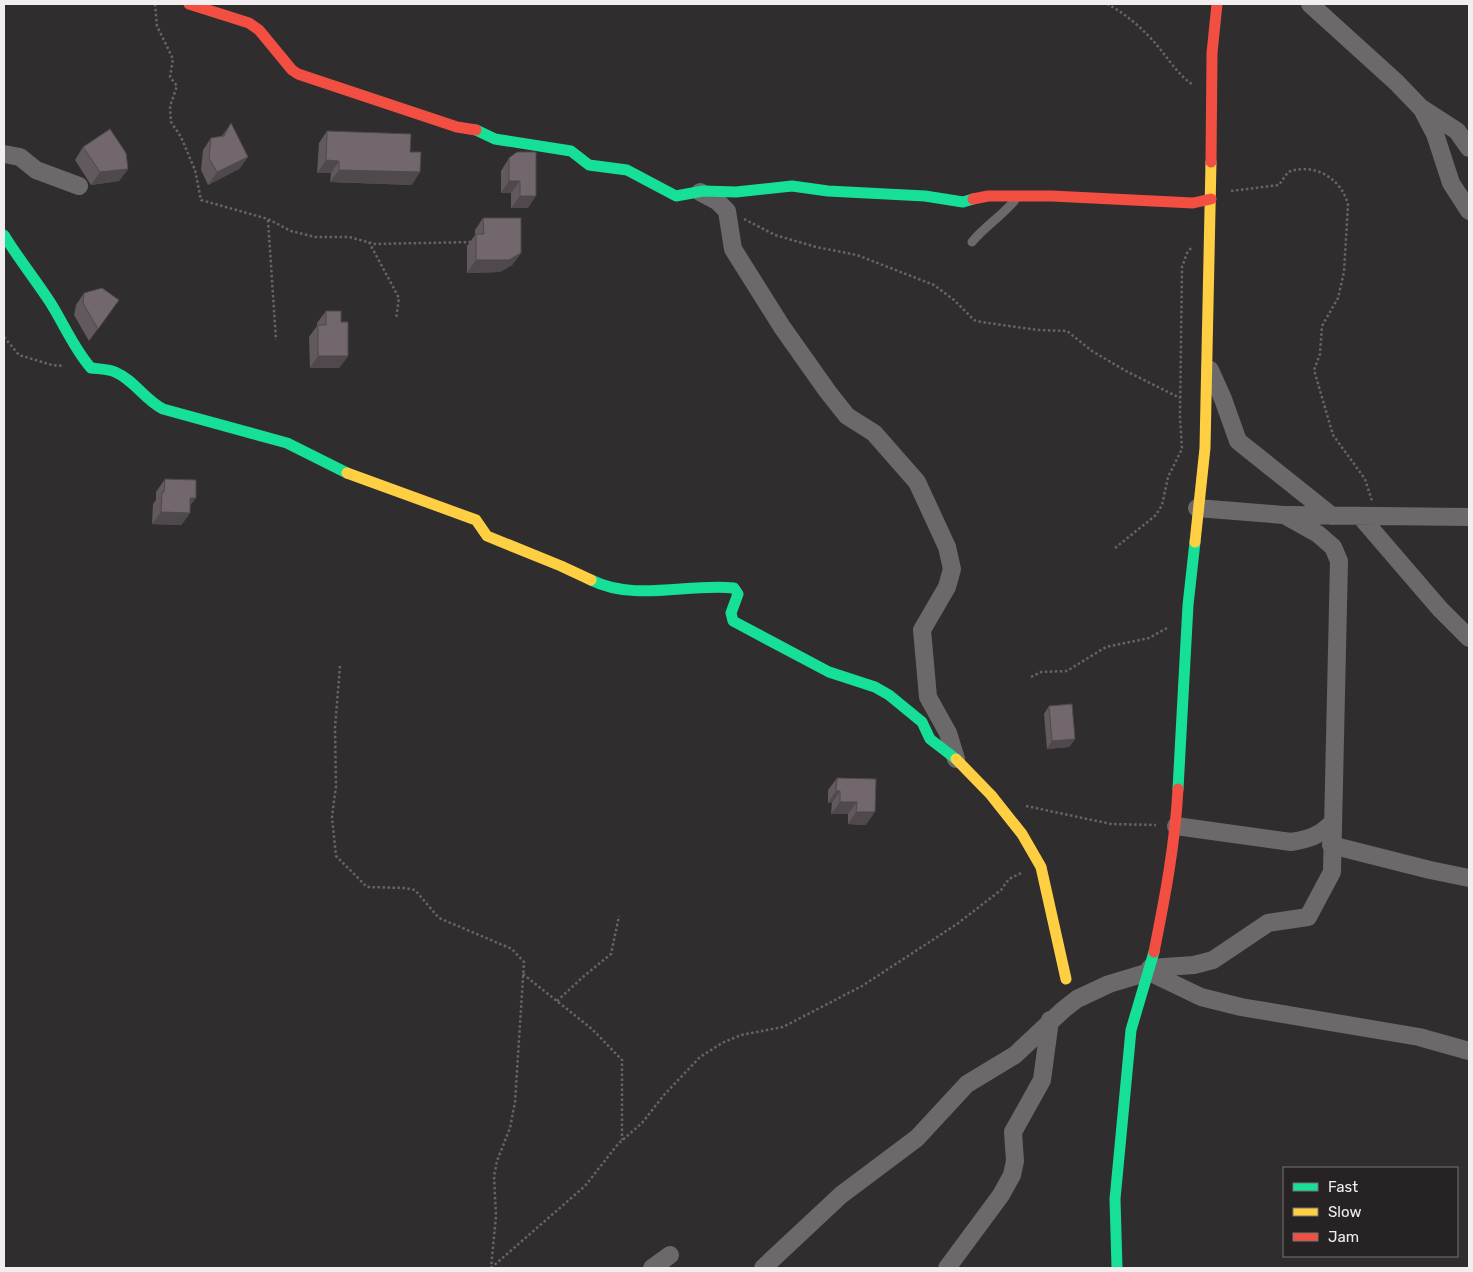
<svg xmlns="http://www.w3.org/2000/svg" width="1473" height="1272" font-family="Rubik,sans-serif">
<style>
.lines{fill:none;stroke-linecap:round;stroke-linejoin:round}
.path{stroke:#666465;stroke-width:2.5;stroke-dasharray:2.5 2.5;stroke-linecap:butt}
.lane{stroke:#6b696a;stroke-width:9}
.street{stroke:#6b696a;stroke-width:18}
.fast{stroke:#16e098;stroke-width:11}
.slow{stroke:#ffcf43;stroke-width:11}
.jam{stroke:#f24e42;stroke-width:11}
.wall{fill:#61595d}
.shaded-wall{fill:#4f484c}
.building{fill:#71676c;stroke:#4f484c}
</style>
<rect width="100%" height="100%" fill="#302d2e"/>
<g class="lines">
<!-- path -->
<path class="path" d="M155,4L157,26L173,59L170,77L177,86L170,106L171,122L181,137L195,170L201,200L268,219L291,231L315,237H349L375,244L473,242
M1107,4C1125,13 1143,29 1156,44C1168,58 1177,74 1193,85
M1231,191L1279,185L1288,172C1315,162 1342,179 1348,205L1344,272L1338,298L1322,326L1320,354L1314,370L1333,435L1365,479L1372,501
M744,219L775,235L816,247L857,255L934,285L954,300L974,320L981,322L1038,330L1067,331L1092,351L1126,371L1180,398
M268,220L276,340
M369,242L399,298L396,319
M4,337L19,355L52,365L64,366
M1115,548L1156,515L1162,505L1168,477L1182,449L1180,417L1182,267L1187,253L1191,248
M340,666L335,728L336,786L332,817L336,856L367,887L405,888L415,890L439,918L512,949L524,962L515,1102L510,1128L497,1161L494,1176L496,1216L491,1268
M1031,677L1041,672L1067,671L1106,647L1149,638L1167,628
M1026,806L1111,824L1156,825
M523,974L592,1029L622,1060V1140
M557,1001L584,976L611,954L619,916
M491,1268L585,1186L618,1144L642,1123L664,1095L700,1057L722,1043L741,1035L783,1027L862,986L957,924L1001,890L1009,879L1021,873"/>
<!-- lane -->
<path class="lane" d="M972,242C985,226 1002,216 1015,200"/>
<!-- street -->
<path class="street" d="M1310,4L1396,82L1422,109L1435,134L1451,183L1469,211
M1423,109L1457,131L1469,148
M4,154L20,157L36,170L79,186
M700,192L717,201L727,211L733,249L782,327L828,392L847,416L874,433L917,482L947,547L952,569L947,587L922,630L928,697L948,733L956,759
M1210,370L1223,399L1238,441L1332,516
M1287,515L1469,517
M1360,516L1440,609L1469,638
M1176,826L1291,842C1309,839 1319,836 1332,823
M1331,845L1430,870L1469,878
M1150,968L1194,965L1213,960L1268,923L1308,917L1332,872L1339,561L1333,547L1318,534L1284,515L1197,508
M652,1268L670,1255
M763,1268L841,1195L917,1138L967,1084L1015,1055L1063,1010L1077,999L1109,984L1149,972L1201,997L1241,1007L1419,1037L1469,1051
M947,1268L1001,1195L1012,1175L1015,1161L1013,1132L1042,1080L1050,1020"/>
<!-- fast -->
<path class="fast" d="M476,130L495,139L571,151L589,165L627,170L676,196L703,191L736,192L792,186L828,191L925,196L963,202L973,199
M4,235C18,258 35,279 50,302C64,324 74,349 91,368C99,369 108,369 115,372C134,380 145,400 163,409L287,443L347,473
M591,580C635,602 687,583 734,588L738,594L731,613L733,621L829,672L875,687L889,695L922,722L930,739L956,759
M1178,789L1188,605L1195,542
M1117,1268L1115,1199L1131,1030L1154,952"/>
<!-- slow -->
<path class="slow" d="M347,473L476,520L487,536L561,566L591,580
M1195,542L1205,448L1211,162
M956,759L991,795L1022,834L1041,867L1066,979"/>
<!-- jam -->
<path class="jam" d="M189,4L249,23L259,30L292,70L298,74L457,127L476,130
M1211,162L1212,53L1217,4
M973,199L988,196H1052L1193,203L1211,199
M1154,952C1165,897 1175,845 1178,789"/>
</g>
<!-- wall -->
<path class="wall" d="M231,123L248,157L239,169L208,185L201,170L203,150L211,138L222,136Z
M327,131L410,152L412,185L330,182L331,173H317L319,143Z
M83,147L128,169L119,181L91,185L75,160Z
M517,152L528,208H511V193H501V171L509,158Z
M483,218L521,253L512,265L500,272L467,273V246L475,235V230Z
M84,293L119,300L89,341L74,315L76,305Z
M326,311L341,322L348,356L339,368H310L309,337L317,326V323Z
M165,479L190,506V513L181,525L152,524L153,504L156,500V492Z
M1049,706L1075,739L1069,747L1047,749L1044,714Z
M837,778L876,779L866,825L848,824V814H831L832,803H828V790Z"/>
<!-- shaded-wall -->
<path class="shaded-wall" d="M248,157L239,169L208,185L217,172Z
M326,160L339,161L331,173H317Z
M128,169L119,181L91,185L100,172Z
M339,170L420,172L412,185L330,182Z
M509,181H520L511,193H501Z
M520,196H536L528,208H511Z
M521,253L512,265L500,272L467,273L476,260Z
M318,356H348L339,368H310Z
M190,498H196L187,510Z
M161,512L190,513L181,525L152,524Z
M1075,739L1069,747L1047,749L1052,741Z
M836,791H840L832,803H828Z
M840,802H857L848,814H831Z
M856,812H875L866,825L848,824Z"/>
<!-- building -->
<path class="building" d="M231,123L248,157L217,172L209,158L211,138L224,136Z
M110,129L126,153L128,169L100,172L83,147Z
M327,131L411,134L410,152H421L420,172L339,170V161L326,160Z
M517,152H536V196H520V181H509V158Z
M483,218H521V253L509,260H476V234H484Z
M102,288L119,300L98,329L83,303L84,293Z
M326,311H341V322H348V356H318V325H326Z
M165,479L196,480V498H190V513L161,512L162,492H164Z
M1072,704L1075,739L1052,741L1049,706Z
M837,778L876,779L875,812H856L857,802H840V791H836Z"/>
<!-- border -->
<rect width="1473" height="1272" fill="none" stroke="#f2eef0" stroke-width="10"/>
<!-- legend -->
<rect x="1283" y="1167" width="175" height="90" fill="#272224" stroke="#787476"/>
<rect x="1293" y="1183" width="25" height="8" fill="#16e098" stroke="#787476"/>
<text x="1328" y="1192" font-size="15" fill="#f2eef0">Fast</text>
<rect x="1293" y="1208" width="25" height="8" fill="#ffcf43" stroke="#787476"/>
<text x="1328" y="1217" font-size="15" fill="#f2eef0">Slow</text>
<rect x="1293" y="1233" width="25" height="8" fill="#f24e42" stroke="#787476"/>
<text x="1328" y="1242" font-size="15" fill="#f2eef0">Jam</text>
</svg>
